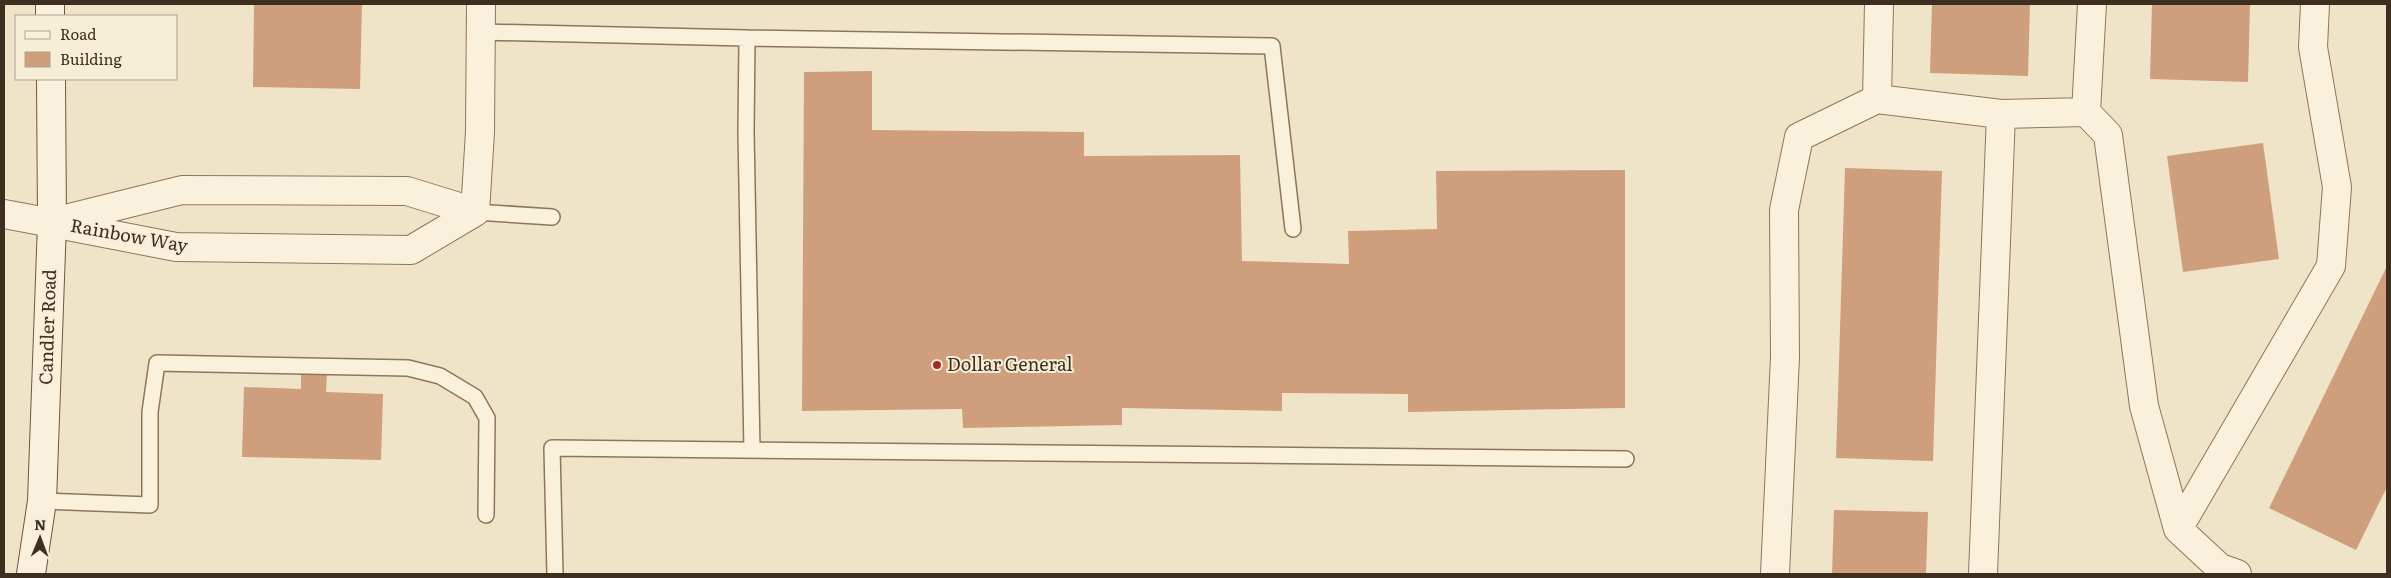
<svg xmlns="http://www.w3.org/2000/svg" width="2391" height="578" font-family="Literata,serif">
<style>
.building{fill:#cf9f7d}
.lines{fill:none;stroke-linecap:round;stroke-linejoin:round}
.service-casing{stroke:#8d765c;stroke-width:18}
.minor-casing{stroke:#8d765c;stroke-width:30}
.tertiary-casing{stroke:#8d765c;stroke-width:30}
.secondary-casing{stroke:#6f573f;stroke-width:30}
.service{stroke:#faf1dc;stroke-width:15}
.minor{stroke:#faf1dc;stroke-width:28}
.tertiary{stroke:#faf1dc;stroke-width:28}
.secondary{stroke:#faf1dc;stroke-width:28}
.poi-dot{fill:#9e2a2b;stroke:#f7eed8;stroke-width:2}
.labels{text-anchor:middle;stroke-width:4;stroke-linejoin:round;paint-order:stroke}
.street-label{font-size:18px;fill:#3d2e20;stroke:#f7eed8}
.poi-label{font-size:18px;fill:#3d2e20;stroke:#f7eed8;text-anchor:start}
</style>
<rect width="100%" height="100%" fill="#f0e4c8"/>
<!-- building -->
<path class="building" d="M254,4H362L360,89L253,87Z
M1932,4H2030L2028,76L1930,73Z
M2152,4H2250L2248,82L2150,79Z
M872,71V130L1084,132V156L1240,155L1242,261L1349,264L1348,231L1437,229L1436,171L1625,170V408L1408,412V394L1282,393V411L1122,408V425L963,428L962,409L802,411L804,72Z
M2263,143L2279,259L2183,272L2167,156Z
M1845,168L1942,171L1933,461L1836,458Z
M2387,266V487L2356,550L2269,508Z
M301,370L327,371L326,392L383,394L381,460L242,457L244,387L301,389Z
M1834,510L1928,512L1926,574H1832Z"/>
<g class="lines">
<!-- service casing -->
<g class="service-casing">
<path id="service" d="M481,32L747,38
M475,212L552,217
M752,450L746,132L747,38L1272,46L1293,229
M42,501L150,505V412L157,363L408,368L440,376L475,397L487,418L486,515
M555,574L552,448L1626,459"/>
</g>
<!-- minor casing -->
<g class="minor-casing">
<path id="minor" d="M1877,99L2001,114L2086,112L2108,135L2144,406L2178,529L2220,568L2237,574
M2086,112L2092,4
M475,212L480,132L481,4
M61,220L182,190L407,191L475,212
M52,223L176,247L411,250L475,212
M2178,529L2331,266L2337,187L2313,47L2315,4
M1775,574L1785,357L1784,210L1799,137L1877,99L1879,4
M1983,574L2001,114"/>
</g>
<!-- tertiary casing -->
<g class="tertiary-casing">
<path id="tertiary" d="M4,214L52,223"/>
</g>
<!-- secondary casing -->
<g class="secondary-casing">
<path id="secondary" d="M50,4V16
M31,574L42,501L52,223L51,79"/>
</g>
<!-- service -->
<use href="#service" class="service"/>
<!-- minor -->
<use href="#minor" class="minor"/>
<!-- tertiary -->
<use href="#tertiary" class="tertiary"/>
<!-- secondary -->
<use href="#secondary" class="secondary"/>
</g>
<!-- markers -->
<circle class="poi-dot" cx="937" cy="365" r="5"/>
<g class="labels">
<!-- street labels -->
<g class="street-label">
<text transform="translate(129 236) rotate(10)" y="6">Rainbow Way</text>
<text transform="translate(48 327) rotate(-88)" y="6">Candler Road</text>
</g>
<!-- poi labels -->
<g class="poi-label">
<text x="947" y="371">Dollar General</text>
</g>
</g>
<!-- border -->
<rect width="2391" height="578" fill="none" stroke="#3d2e20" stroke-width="10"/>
<!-- legend -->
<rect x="15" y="15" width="162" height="65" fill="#f7eed8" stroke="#ada18e"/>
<rect x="25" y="31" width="25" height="8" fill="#faf1dc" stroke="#ada18e"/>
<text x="60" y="40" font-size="15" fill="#3d2e20">Road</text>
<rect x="25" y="52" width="25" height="15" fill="#cf9f7d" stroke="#ada18e"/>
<text x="60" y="65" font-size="15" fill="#3d2e20">Building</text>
<!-- north arrow -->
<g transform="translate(40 538) rotate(1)" stroke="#f7eed8" stroke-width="4" paint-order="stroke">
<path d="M0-4L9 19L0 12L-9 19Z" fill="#3d2e20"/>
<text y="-8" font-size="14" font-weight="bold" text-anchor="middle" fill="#3d2e20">N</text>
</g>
</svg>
